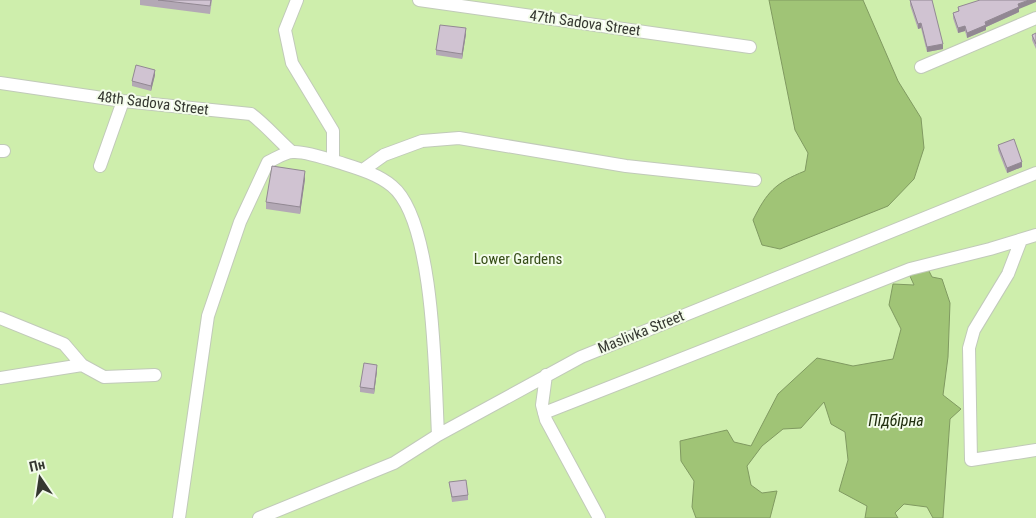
<svg xmlns="http://www.w3.org/2000/svg" width="1036" height="518" font-family="'Roboto Condensed',sans-serif">
<style>
.green{fill:#ceeeac}
.water{fill:#a0c476;stroke:#809a61}
.lines{fill:none;stroke-linecap:round;stroke-linejoin:round}
.minor-casing{stroke:#c1cab9;stroke-width:14}
.minor{stroke:#fff;stroke-width:12}
.wall{fill:#b3a8b5}
.shaded-wall{fill:#928893}
.building{fill:#d0c3d2;stroke:#928893}
.labels{text-anchor:middle;stroke-width:4;stroke-linejoin:round;paint-order:stroke}
.street-label{font-size:15px;fill:#353831;stroke:#f3fcea}
.park-label{font-size:15px;fill:#364d17;stroke:#f3fcea}
.water-label{font-size:16px;font-style:italic;fill:#212f0f;stroke:#f3fcea}
</style>
<rect width="100%" height="100%" fill="#f3fcea"/>
<!-- green -->
<path class="green" d="M0,0H1036V518H0Z"/>
<!-- water -->
<path class="water" d="M769,0H863L898,81L921,118L924,148L914,179L888,206L780,249L762,245L753,220C767,192 775,183 805,171L808,153L795,130Z
M927,267L932,277L942,279L950,303L948,357L943,395L961,409L950,419L943,518H933L927,507L904,504L895,513L898,518H865L867,506L839,491L848,460L845,432L831,424L824,402L801,428L783,429L762,446L747,466L751,485L762,493L777,491L770,518H696L692,507L694,481L681,461L680,441L727,430L734,442L751,446L778,394L817,358L853,366L893,359L901,329L889,305L893,284L914,285L909,274Z"/>
<g class="lines">
<!-- minor casing -->
<g class="minor-casing">
<path id="minor" d="M297,0L285,30L292,63L333,131V160
M419,0L750,47
M921,67L1036,18
M0,83L123,101L251,114C266,125 278,140 292,152
M0,151H4
M100,166L123,101
M363,170L384,155L422,141L459,138L626,166L755,180
M1021,240L1008,274L974,330L969,348L971,460L1036,450
M0,318L64,344L82,365
M546,375L542,405L546,420L599,518
M0,378L82,365L104,377L155,375
M544,413L910,269L990,249L1036,235
M179,518L208,316L240,222L268,162C275,159 285,152 293,152C306,151 331,160 344,164C360,169 379,175 392,186C435,221 435,379 438,435
M259,518L394,463L438,435L581,357L1036,173"/>
</g>
<!-- minor -->
<use href="#minor" class="minor"/>
</g>
<!-- wall -->
<path class="wall" d="M140,0H212L210,14L140,5Z
M910,0L943,49L927,52L921,28L918,29L910,5Z
M958,7L1019,9V12L986,27V30L967,38L965,31L958,33L953,18V13L958,11Z
M1036,33V49L1032,40V35Z
M466,34L462,59L436,55V50Z
M155,75L151,91L132,86V81Z
M998,145L1022,167L1007,173L998,150Z
M305,179L300,214L266,209V202Z
M377,371L374,394L360,392V387Z
M449,482L468,495V500L452,502Z"/>
<!-- shaded-wall -->
<path class="shaded-wall" d="M1029,0H1036V2L1019,9V12L986,27V30L967,38V33L1018,4Z
M921,23V28L918,29V24Z
M965,26V31L958,33V28Z
M466,28V34L462,59V54Z
M943,44V49L927,52V47Z
M155,70V75L151,91V86Z
M1022,162V167L1007,173V168Z
M305,171V179L300,214V207Z
M377,365V371L374,394V389Z"/>
<!-- building -->
<path class="building" d="M158,0H211L210,6Z
M910,0H932L943,44L927,47L921,23L918,24Z
M980,0H1029L1018,4L1019,7L985,22L986,25L967,33L965,26L958,28L953,13L959,11L958,7Z
M440,25L466,28L462,54L436,50Z
M1036,33V44L1032,35Z
M136,65L155,70L151,86L132,81Z
M1014,139L1022,162L1007,168L998,145Z
M272,166L305,171L300,207L266,202Z
M364,363L377,365L374,389L360,387Z
M466,480L468,495L452,497L449,482Z"/>
<g class="labels">
<!-- street labels -->
<g class="street-label">
<text transform="translate(585 23) rotate(8)" y="5">47th Sadova Street</text>
<text transform="translate(153 103) rotate(7)" y="5">48th Sadova Street</text>
<text transform="translate(641 332) rotate(-22)" y="5">Maslivka Street</text>
</g>
<!-- park labels -->
<g class="park-label">
<text x="518" y="264">Lower Gardens</text>
</g>
<!-- water labels -->
<g class="water-label">
<text x="896" y="426">Підбірна</text>
</g>
</g>
<!-- north arrow -->
<g transform="translate(40 478) rotate(347)" stroke="#f3fcea" stroke-width="4" paint-order="stroke">
<path d="M0-4L9 19L0 12L-9 19Z" fill="#353831"/>
<text y="-8" font-size="14" font-weight="bold" text-anchor="middle" fill="#353831">Пн</text>
</g>
</svg>
